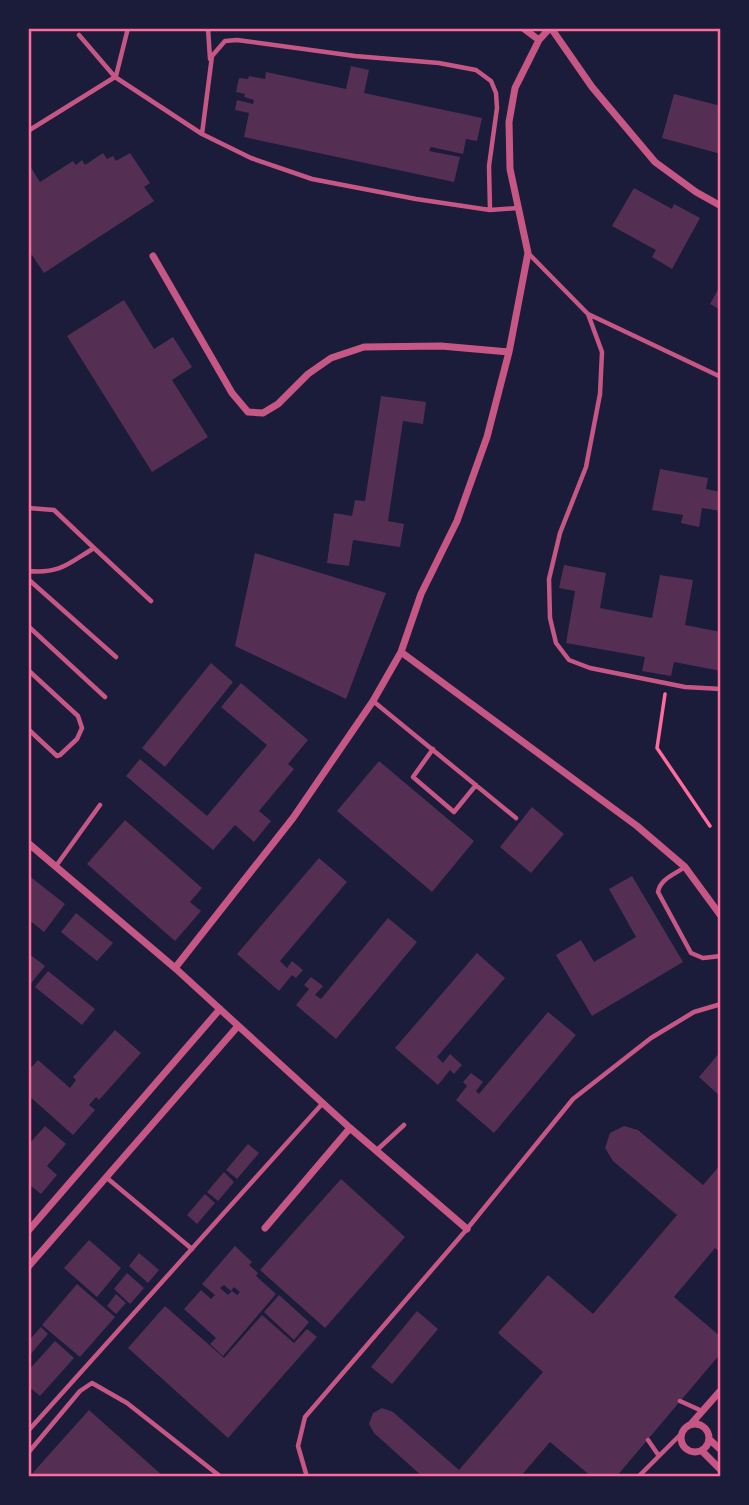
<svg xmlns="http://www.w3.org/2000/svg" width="749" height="1505" font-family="Lato,sans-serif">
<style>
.building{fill:#542f53;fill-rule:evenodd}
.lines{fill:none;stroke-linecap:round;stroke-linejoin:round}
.path{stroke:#ff6b9d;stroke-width:3.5}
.service{stroke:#c65784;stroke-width:4.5}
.minor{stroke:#c65784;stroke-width:7}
.neatline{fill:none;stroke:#ff6b9d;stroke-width:2.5}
</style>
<rect width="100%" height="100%" fill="#1b1b3a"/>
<!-- building -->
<path class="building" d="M351,66L369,70L364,93L482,118L477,141L466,139L463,154L431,147L429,151L460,157L454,182L244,137L249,113L235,110L237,100L253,104L254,100L244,97L245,94L236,92L239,78L248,79L249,76L265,79L266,72L346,89Z
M674,94L721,106V154L662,138Z
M103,153L107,159L113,156L116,161L130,153L150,183L144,187L154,201L44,273L32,255L28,258V163L40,182L73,161L76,165L82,160L85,165Z
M634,188L672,209L674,204L700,218L672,269L652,257L656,250L612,226Z
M721,284V310L710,304Z
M124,300L154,349L173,337L192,367L172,380L208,437L152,472L67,336Z
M381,396L426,402L423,424L403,421L388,521L404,524L400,547L353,540L349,566L327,563L334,513L352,516L355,500L365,501Z
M660,469L708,478L706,489L721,492V511L702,508L699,527L681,523L683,515L652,510Z
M255,553L386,593L346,699L235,646Z
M564,565L606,573L600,608L652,618L660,575L693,580L685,625L721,632V671L674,662L671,676L642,671L645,657L566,643L575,591L559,588Z
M211,663L233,682L165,767L142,748Z
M241,683L308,740L288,764L294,769L259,811L271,821L254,842L235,825L213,850L126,776L140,759L207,816L267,745L221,707Z
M379,761L474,841L432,892L337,811Z
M532,807L564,834L531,873L500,847Z
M125,820L202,888L190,902L201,911L175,941L87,864Z
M319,858L347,882L280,961L287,968L292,961L303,970L296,978L292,975L279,991L237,954Z
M28,875L65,904L44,932L28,919Z
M632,876L683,962L592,1016L556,955L581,940L594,962L636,937L609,889Z
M76,913L113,943L97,961L61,932Z
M388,918L417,942L336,1039L296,1005L309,989L304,985L311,977L323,986L315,995L321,999Z
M28,953L45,966L28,987Z
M477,953L505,978L437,1057L443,1063L450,1054L462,1065L454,1074L450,1070L438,1085L395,1048Z
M48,971L95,1009L82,1025L35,987Z
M548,1012L576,1035L494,1133L456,1100L467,1086L463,1082L471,1073L483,1082L476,1091L479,1094Z
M115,1030L141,1053L99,1100L96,1097L89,1105L95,1110L73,1135L28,1095V1071L38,1060L70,1088L76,1080L73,1077Z
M721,1051V1097L699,1077Z
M45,1126L66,1144L47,1166L57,1175L41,1194L31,1186L28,1189V1145Z
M624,1126L638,1130L703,1185L721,1164V1253L715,1248L674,1297L721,1337V1353L616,1477H592L550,1442L520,1477H423L374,1433L369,1424L373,1413L382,1408L393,1412L459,1470L543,1372L498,1333L548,1275L593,1314L677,1215L613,1161L605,1148L610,1133Z
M248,1144L259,1153L237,1179L226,1170Z
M224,1172L234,1182L218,1201L207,1192Z
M341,1179L405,1237L325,1328L260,1270Z
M205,1194L215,1203L197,1224L187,1215Z
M89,1240L121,1268L97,1297L64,1268Z
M235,1246L252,1262L249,1265L258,1273L256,1276L276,1294L223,1356L210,1344L216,1338L184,1309L201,1290L211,1299L215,1295L202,1284ZM224,1285L231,1291L234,1287L240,1292L237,1295L232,1291L228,1295L220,1288Z
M139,1253L159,1270L148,1283L129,1266Z
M127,1273L144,1288L130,1304L114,1289Z
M77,1284L115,1317L80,1357L42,1325Z
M116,1294L126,1303L116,1314L107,1306Z
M279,1295L309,1322L294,1340L264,1312Z
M165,1306L224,1358L262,1315L294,1343L307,1329L317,1337L228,1438L128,1348Z
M417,1311L438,1329L392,1384L371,1367Z
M41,1327L48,1334L28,1357V1336L31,1338Z
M55,1341L74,1358L40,1396L28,1386V1371Z
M89,1410L164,1477H29Z"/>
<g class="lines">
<!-- path -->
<path class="path" d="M665,694L657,748L710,826"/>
<!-- service -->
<path class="service" d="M208,28L210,59
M79,35L115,77
M116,76L128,28
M28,131L115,77L202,134L251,158L312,179L416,199L490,210L518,208
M202,134L212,56L225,41L237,40L355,56L439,63L476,70L491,81L496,93L497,108L489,166L490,210
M528,253L588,314L721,377
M588,314L602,352L600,394L586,467L560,533L549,579L550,618L556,643L569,660L590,668L685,687L721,689
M28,508L54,510L94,548
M28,571C60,574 68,564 94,548L151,601
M28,579L116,657
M28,626L105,697
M28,670L78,716L82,728L77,739L60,755L57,756L28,729
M373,701L516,818
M433,749L413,777L454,812L476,785
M56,866L100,805
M685,867C675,874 660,879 658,892L691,953L703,958L721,956
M377,1150L404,1125
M107,1178L192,1249
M680,1401L702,1411
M28,1431L322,1104
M648,1440L659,1456
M28,1453L80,1391L92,1383L127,1403L221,1477
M307,1477L298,1446L305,1417L467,1229L573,1099L651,1038L694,1012L721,1004
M638,1477L681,1434"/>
<!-- minor -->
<path class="minor" d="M523,28L539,40
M551,28L592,87L655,162L696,192L721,206
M153,256L232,393L248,412L263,413L278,404L308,374L331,358L364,347L441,346L509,352
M401,652L637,826L685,867L721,916
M28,843L175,968L350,1128L467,1229
M175,968L293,818L373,701L401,652L421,594L457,521L487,437L509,352L528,253L510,169L509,122L515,88L539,40L550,28
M265,1228L350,1128
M28,1231L220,1009
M28,1267L238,1026
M681 1438a14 14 0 1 1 28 0a14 14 0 1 1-28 0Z
M691,1424L721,1390
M709,1439L721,1450
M702,1451L721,1470"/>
</g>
<!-- border -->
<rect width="749" height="1505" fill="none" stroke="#1b1b3a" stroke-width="60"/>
<rect x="30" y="30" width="689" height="1445" class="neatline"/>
</svg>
